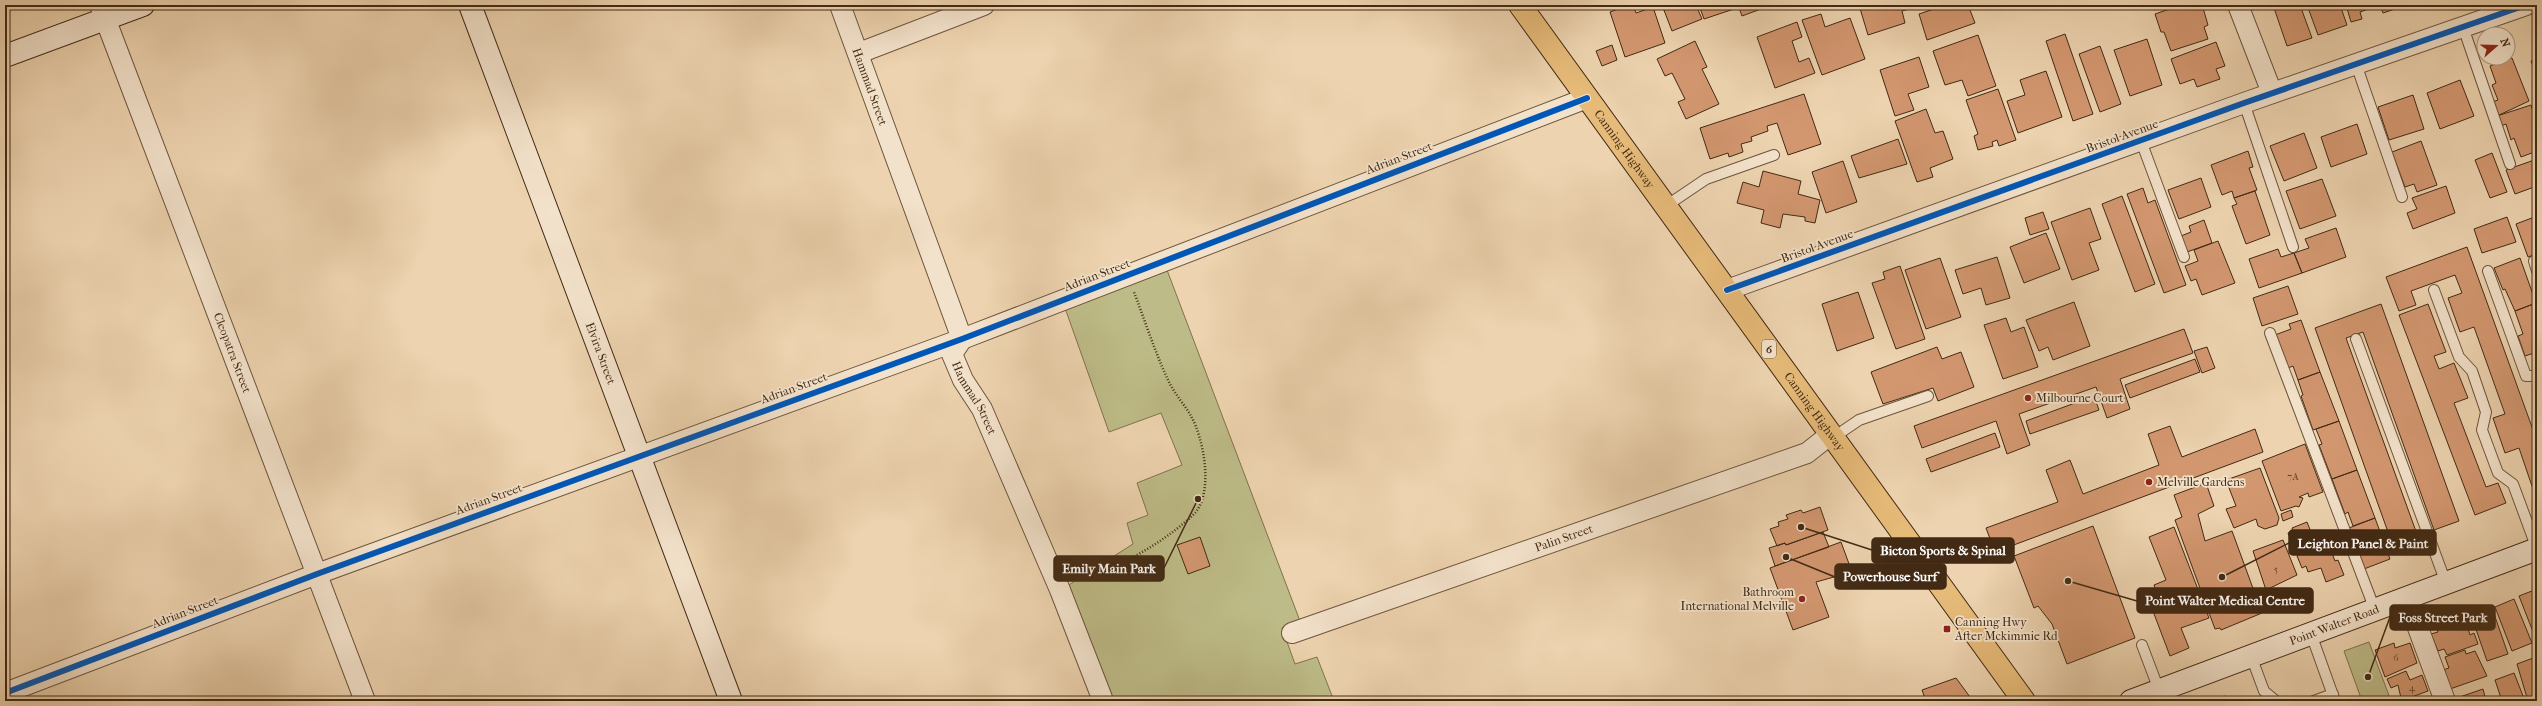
<svg xmlns="http://www.w3.org/2000/svg" width="2542" height="706" font-family="'IM FELL French Canon',serif">
<style>
.green{fill:#bdbb87;stroke:#80724e}
.building{fill:#d39770;stroke:#422a14}
.lines{fill:none;stroke-linecap:round;stroke-linejoin:round}
.lane-casing{stroke:#6d543b;stroke-width:12}
.street-casing{stroke:#6d543b;stroke-width:22}
.secondary-casing{stroke:#422a14;stroke-width:24}
.highway-casing{stroke:#422a14;stroke-width:24}
.path{stroke:#422a14;stroke-width:2.5;stroke-dasharray:1 2;stroke-linecap:butt}
.lane{stroke:#f3e2cb;stroke-width:10}
.street{stroke:#f3e2cb;stroke-width:20}
.secondary{stroke:#f3e2cb;stroke-width:22}
.highway{stroke:#e6ba78;stroke-width:22}
.cycleway-casing{stroke:#f3e2cb;stroke-width:8}
.cycleway{stroke:#0057b8;stroke-width:6}
.poi-dot{fill:#8f2418;stroke:#f3e2cb;stroke-width:1.5}
.labels{text-anchor:middle;stroke-width:3.5;stroke-linejoin:round;paint-order:stroke}
.number-label{font-size:10px;fill:#66452b}
.shield{fill:#f3e2cb;stroke:#77614b;stroke-width:1}
.shield-label{font-size:11px;font-weight:bold;fill:#422a14}
.street-label{font-size:12px;fill:#422a14;stroke:#f3e2cb}
.poi-label{font-size:12px;fill:#422a14;stroke:#f3e2cb;text-anchor:start}
.leader{fill:none;stroke:#422a14;stroke-width:1.5}
.callout-dot{fill:#422a14;stroke:#f3e2cb;stroke-width:1.5}
.callout{fill:#422a14;stroke:#422a14;stroke-width:1.5}
.callout-label{font-size:13px;text-anchor:middle;font-weight:bold;fill:#fff}
</style>
<rect width="100%" height="100%" fill="#edd3af"/>
<filter id="stains"><feTurbulence type="fractalNoise" baseFrequency=".005" numOctaves="4"/><feColorMatrix values="0 0 0 0 .2 0 0 0 0 .09 0 0 0 0 .02 0 0 0 .5 -.17"/></filter>
<radialGradient id="worn" r=".72"><stop offset=".6" stop-color="#630" stop-opacity="0"/><stop offset="1" stop-color="#630" stop-opacity=".3"/></radialGradient>
<!-- green -->
<path class="green" d="M1167,270L1300,621L1282,628L1295,664L1317,657L1334,701H1111L1064,588L1133,544L1127,523L1148,515L1137,483L1182,465L1161,413L1109,432L1065,308Z
M2369,642L2391,701H2362L2344,651Z"/>
<!-- building -->
<path class="building" d="M1629,5H1633L1636,13L1653,7L1665,43L1625,57L1610,12Z
M1662,5H1696L1702,19L1672,31Z
M1699,5H1732L1734,9L1704,19Z
M1738,5H1772L1742,16Z
M1859,5H1908L1909,9L1902,11L1905,23L1868,35Z
M1936,5H1968L1975,23L1927,40L1919,14L1937,8Z
M2153,5H2170L2154,10Z
M2181,5H2195L2197,10L2203,8L2208,25L2204,27L2208,39L2171,51L2164,32H2161L2155,14Z
M2273,5H2300L2312,38L2287,46Z
M2307,5H2340L2347,25L2318,35Z
M2346,5H2376L2377,6L2360,12L2362,19L2351,22Z
M2380,5H2407L2383,13Z
M2414,5H2427L2415,9Z
M1821,14L1825,27L1850,18L1865,59L1822,75L1802,20Z
M1797,22L1802,37L1792,41L1799,62L1809,58L1815,73L1775,88L1757,37Z
M2065,34L2093,114L2073,121L2046,41Z
M1978,35L1996,86L1968,96L1962,80L1945,85L1933,51Z
M2147,39L2162,85L2130,96L2114,50Z
M1695,41L1707,67L1702,69L1719,104L1686,119L1678,102L1685,99L1672,73L1665,76L1657,59Z
M2216,42L2225,66L2216,69L2220,79L2197,87L2194,79L2180,84L2171,59Z
M1612,45L1617,60L1602,66L1596,51Z
M2100,46L2121,104L2100,112L2079,54Z
M1919,57L1929,87L1908,94L1914,110L1895,116L1880,70Z
M2512,58L2529,101L2497,116L2492,102L2498,100L2492,85L2496,83L2490,66Z
M2537,59V77L2531,61Z
M2046,71L2062,117L2018,133L2007,101L2025,95L2020,80Z
M2460,80L2474,116L2440,129L2427,93Z
M1998,89L2016,140L1999,146L1997,140L1992,142L1993,146L1978,150L1974,136L1978,134L1966,100Z
M1804,94L1821,144L1788,155L1777,123L1767,126L1768,131L1751,137L1752,141L1741,144L1743,152L1729,157L1728,153L1710,159L1700,128Z
M2413,95L2424,129L2389,140L2378,107Z
M2531,105L2537,124V151L2521,157L2514,138L2511,140L2506,124L2501,126L2497,116Z
M1926,109L1935,133L1943,131L1953,159L1930,168L1933,177L1917,182L1895,121Z
M2357,124L2367,154L2331,167L2321,137Z
M2304,133L2317,168L2284,181L2270,146Z
M1898,139L1907,164L1859,178L1851,156Z
M2421,141L2437,185L2417,192L2414,184L2405,187L2392,152Z
M2248,151L2253,167L2249,168L2257,190L2234,198L2232,191L2222,195L2211,165Z
M2492,153L2507,192L2490,198L2475,160Z
M2537,159V186L2515,194L2506,170Z
M1843,161L1857,202L1826,213L1812,172Z
M1763,171L1801,181L1798,194L1820,200L1815,223L1805,221V217L1783,214L1780,228L1761,223L1764,210L1737,203L1743,182L1759,187Z
M2201,178L2211,207L2179,219L2168,190Z
M2322,179L2336,216L2300,229L2286,191Z
M2446,186L2455,213L2413,229L2407,213L2417,209L2412,198Z
M2143,188L2148,203L2155,200L2186,285L2164,293L2127,194Z
M2255,191L2270,235L2246,244L2232,206L2237,204L2234,198Z
M2122,196L2155,284L2135,292L2102,204Z
M2090,208L2101,239L2089,243L2099,270L2072,280L2051,222Z
M2043,212L2049,229L2030,235L2025,218Z
M2537,216V257L2536,254L2528,257L2516,224Z
M2507,217L2516,242L2482,253L2474,229Z
M2204,220L2212,243L2187,252L2181,236L2191,232L2189,226Z
M2336,228L2346,257L2302,273L2294,253L2309,248L2305,239Z
M2046,233L2060,269L2024,283L2010,247Z
M2218,241L2235,283L2202,295L2196,279L2191,281L2185,266L2198,261L2194,250Z
M2467,247L2537,441V491L2534,492L2519,448L2505,453L2493,418L2505,414L2474,327L2460,332L2448,298L2462,293L2455,275L2411,291L2416,305L2399,311L2386,277Z
M2278,249L2281,257L2294,253L2302,273L2259,288L2249,259Z
M1997,257L2010,298L1986,305L1981,288L1963,294L1955,270Z
M1940,258L1961,317L1926,329L1905,270Z
M2520,258L2536,303L2515,311L2505,289L2503,290L2494,268Z
M1900,266L1925,339L1896,349L1872,283L1885,279L1883,272Z
M2288,286L2298,314L2262,326L2253,298Z
M1858,292L1874,338L1837,351L1822,304Z
M2074,302L2090,346L2053,360L2048,347L2039,351L2026,320Z
M2536,303L2537,352L2525,356L2518,336L2523,334L2515,311Z
M2381,304L2459,521L2434,530L2363,332L2346,338L2418,537L2393,546L2315,328Z
M2428,304L2446,352L2434,356L2439,369L2454,363L2468,398L2454,403L2486,487L2498,483L2506,503L2475,515L2399,315Z
M2006,318L2011,332L2024,327L2038,367L2003,379L1984,325Z
M2301,320L2320,372L2298,380L2293,366L2288,368L2275,335L2291,329L2289,324Z
M2184,329L2193,353L2120,379L2130,409L2107,418L2096,387L2019,414L2030,445L2007,454L1996,421L1922,448L1914,426Z
M1937,347L1942,359L1961,352L1974,387L1938,401L1933,388L1883,404L1871,372Z
M2207,347L2215,368L2202,373L2194,351Z
M2195,359L2200,372L2130,398L2125,385Z
M2320,372L2339,421L2313,430L2301,396L2303,395L2298,380Z
M2094,396L2099,410L2030,434L2026,421Z
M2339,421L2357,470L2332,479L2319,445L2322,444L2316,429Z
M2170,426L2182,457L2255,429L2263,452L1995,552L1986,528L2058,502L2046,470L2070,460L2083,494L2159,465L2148,434Z
M1995,433L2000,447L1931,472L1926,459Z
M2305,444L2323,492L2309,497L2308,493L2299,497L2303,498L2299,507L2296,506L2281,511L2262,461Z
M2260,468L2279,518L2277,525L2265,529L2258,526L2256,519L2234,528L2226,509L2236,506L2226,480Z
M2357,470L2375,518L2353,526L2348,512L2345,514L2332,479Z
M2206,483L2214,506L2198,514L2205,541L2232,531L2262,613L2221,630L2220,628L2215,629L2175,520L2182,517L2174,495Z
M1820,507L1828,530L1786,545L1785,543L1777,546L1770,529L1779,526L1778,522L1788,519L1786,515L1801,510L1803,513Z
M2291,510L2293,517L2283,521L2281,514Z
M2375,518L2390,559L2364,569L2349,528Z
M2307,522L2313,537L2324,533L2335,561L2338,560L2344,575L2326,582L2321,568L2308,572L2306,566L2302,568L2297,556L2302,553L2299,547L2294,549L2288,533L2293,531L2292,528Z
M2093,526L2135,638L2067,664L2052,624L2038,606L2034,608L2014,556Z
M2174,527L2209,618L2181,628L2189,648L2170,656L2148,598L2157,595L2154,585L2166,580L2149,537Z
M1823,532L1829,547L1775,566L1769,548L1785,543L1786,545Z
M1200,537L1210,566L1188,574L1177,545Z
M2283,540L2297,575L2266,590L2253,551Z
M1841,542L1852,572L1816,582L1829,617L1793,630L1770,568Z
M2537,589V642L2519,596Z
M2514,599L2532,643L2512,651L2495,607Z
M2492,608L2508,654L2487,661L2471,615Z
M2446,613L2448,622L2464,616L2470,635L2474,633L2478,644L2447,655L2444,649L2438,651L2431,634L2438,632L2433,618Z
M2394,643L2395,648L2410,643L2417,663L2385,677L2375,650Z
M2465,650L2466,654L2475,651L2487,676L2450,689L2443,670L2449,668L2445,657Z
M2536,657L2537,701H2528L2517,664Z
M2406,671L2410,680L2422,675L2428,691L2404,700L2401,698L2398,685L2391,688L2387,679Z
M2514,673L2525,701H2502L2495,680Z
M1956,678L1973,701H1926L1922,690Z
M2483,689L2486,701H2454V699Z
M2225,696L2227,701H2212Z
M2416,696L2418,701H2401Z"/>
<g class="lines">
<!-- lane casing -->
<g class="lane-casing">
<path id="lane" d="M2463,27L2510,164
M2356,64L2402,197
M2244,103L2293,247
M2141,141L2184,257
M1666,206L1706,179L1774,155
M2534,261L2537,271
M2488,271L2526,376H2537
M2434,290L2459,357L2472,371L2486,412L2482,430L2498,473L2513,484L2537,549
M2270,333L2375,610
M2356,339L2446,583
M1834,437L1859,420L1928,396
M2311,634L2335,701
M2142,645L2159,690
M2251,656L2264,691L2276,701
M2314,701L2333,694"/>
</g>
<!-- street casing -->
<g class="street-casing">
<g id="street">
<path id="s1" d="M100,5L365,701"/>
<path id="s2" d="M840,5L962,339L952,354L963,380L982,409L1060,590L1102,698"/>
<path d="M2238,5L2272,93"/>
<path d="M859,53L984,5"/>
<path d="M1727,290L2244,103L2526,5"/>
<path d="M2407,598L2445,701"/>
<path id="s3" d="M1292,633L1807,453L1831,434"/>
<path d="M5,693L317,574L962,339L1587,98"/>
</g>
</g>
<!-- secondary casing -->
<g class="secondary-casing">
<g id="secondary">
<path id="s4" d="M470,5L731,701"/>
<path d="M5,56L143,5"/>
<path id="s5" d="M2131,701L2537,549"/>
</g>
</g>
<!-- highway casing -->
<g class="highway-casing">
<g id="highway">
<path id="s6" d="M1520,5L2024,701"/>
</g>
</g>
<!-- path -->
<path class="path" d="M1076,580C1087,573 1099,573 1110,568C1139,556 1169,537 1192,516C1215,496 1204,439 1191,416C1184,404 1174,393 1168,380C1155,352 1145,321 1134,292"/>
<!-- lane -->
<use href="#lane" class="lane"/>
<!-- street -->
<use href="#street" class="street"/>
<!-- secondary -->
<use href="#secondary" class="secondary"/>
<!-- highway -->
<use href="#highway" class="highway"/>
<!-- cycleway casing -->
<g class="cycleway-casing">
<path id="cycleway" d="M1727,290L2244,103L2526,5
M5,693L317,574L962,339L1587,98"/>
</g>
<!-- cycleway -->
<use href="#cycleway" class="cycleway"/>
</g>
<!-- markers -->
<g class="poi-dot">
<circle cx="2028" cy="398" r="4"/>
<circle cx="2149" cy="482" r="4"/>
<circle cx="1802" cy="599" r="4"/>
<rect x="1943" y="625" width="8" height="8" rx="2"/>
</g>
<g class="labels">
<!-- number labels -->
<g class="number-label">
<text x="2293" y="480">7A</text>
<text x="2276" y="573">5</text>
<text x="2396" y="661">6</text>
<text x="2412" y="691">4</text>
</g>
<!-- shield labels -->
<rect class="shield" x="1762" y="340" width="14" height="18" rx="3"/>
<g class="shield-label">
<text x="1769" y="353">6</text>
</g>
<!-- street labels -->
<g class="street-label">
<text dy="4" stroke="none"><textPath href="#s2" startOffset="87">Hammad Street</textPath></text>
<text transform="translate(2122 136) rotate(-20)" y="4">Bristol Avenue</text>
<text dy="4" stroke="none"><textPath href="#s6" startOffset="178">Canning Highway</textPath></text>
<text transform="translate(1399 158) rotate(-21)" y="4">Adrian Street</text>
<text transform="translate(1817 246) rotate(-20)" y="4">Bristol Avenue</text>
<text transform="translate(1097 275) rotate(-21)" y="4">Adrian Street</text>
<text dy="4" stroke="none"><textPath href="#s1" startOffset="372">Cleopatra Street</textPath></text>
<text dy="4" stroke="none"><textPath href="#s4" startOffset="372">Elvira Street</textPath></text>
<text transform="translate(794 388) rotate(-20)" y="4">Adrian Street</text>
<text dy="4" stroke="none"><textPath href="#s2" startOffset="423">Hammad Street</textPath></text>
<text dy="4" stroke="none"><textPath href="#s6" startOffset="502">Canning Highway</textPath></text>
<text transform="translate(489 499) rotate(-20)" y="4">Adrian Street</text>
<text dy="4" stroke="none"><textPath href="#s3" startOffset="288">Palin Street</textPath></text>
<text transform="translate(185 612) rotate(-21)" y="4">Adrian Street</text>
<text dy="4" stroke="none"><textPath href="#s5" startOffset="217">Point Walter Road</textPath></text>
</g>
<!-- poi labels -->
<g class="poi-label">
<text x="2036" y="402">Milbourne Court</text>
<text x="2157" y="486">Melville Gardens</text>
<text x="1794" y="596" text-anchor="end">Bathroom<tspan x="1794" dy="14">International Melville</tspan></text>
<text x="1955" y="626">Canning Hwy<tspan x="1955" dy="14">After Mckimmie Rd</tspan></text>
</g>
</g>
<!-- callouts -->
<path class="leader" d="M2222 577L2289 543M1801 527L1872 550M1198 499L1164 568M1786 557L1835 577M2068 581L2137 601M2368 677L2390 617"/>
<g class="callout-dot">
<circle cx="2222" cy="577" r="4"/>
<circle cx="1801" cy="527" r="4"/>
<circle cx="1198" cy="499" r="4"/>
<circle cx="1786" cy="557" r="4"/>
<circle cx="2068" cy="581" r="4"/>
<circle cx="2368" cy="677" r="4"/>
</g>
<g class="callout">
<rect x="2289" y="530" width="147" height="25" rx="4"/>
<rect x="1872" y="538" width="142" height="25" rx="4"/>
<rect x="1054" y="556" width="110" height="25" rx="4"/>
<rect x="1835" y="564" width="111" height="25" rx="4"/>
<rect x="2137" y="588" width="176" height="25" rx="4"/>
<rect x="2390" y="605" width="105" height="25" rx="4"/>
</g>
<g class="callout-label">
<text x="2363" y="548">Leighton Panel &amp; Paint</text>
<text x="1943" y="555">Bicton Sports &amp; Spinal</text>
<text x="1109" y="573">Emily Main Park</text>
<text x="1890" y="581">Powerhouse Surf</text>
<text x="2225" y="605">Point Walter Medical Centre</text>
<text x="2443" y="622">Foss Street Park</text>
</g>
<!-- margin -->
<rect width="2542" height="706" fill="none" stroke="#edd3af" stroke-width="20"/>
<rect x="6" y="6" width="2530" height="694" fill="none" stroke="#422a14" stroke-width="2"/>
<rect x="10" y="10" width="2522" height="686" fill="none" stroke="#422a14"/>
<!-- north arrow -->
<g transform="translate(2496 46) rotate(70)"><circle r="19" fill="#f3e2cb" stroke="#ac9882"/>
<path d="M0-3L7 15L0 10L-7 15Z" fill="#8f2418"/>
<text y="-6" font-size="11" font-weight="bold" text-anchor="middle" fill="#422a14">N</text>
</g>
<rect width="100%" height="100%" filter="url(#stains)"/>
<rect width="100%" height="100%" fill="url(#worn)"/>
</svg>
